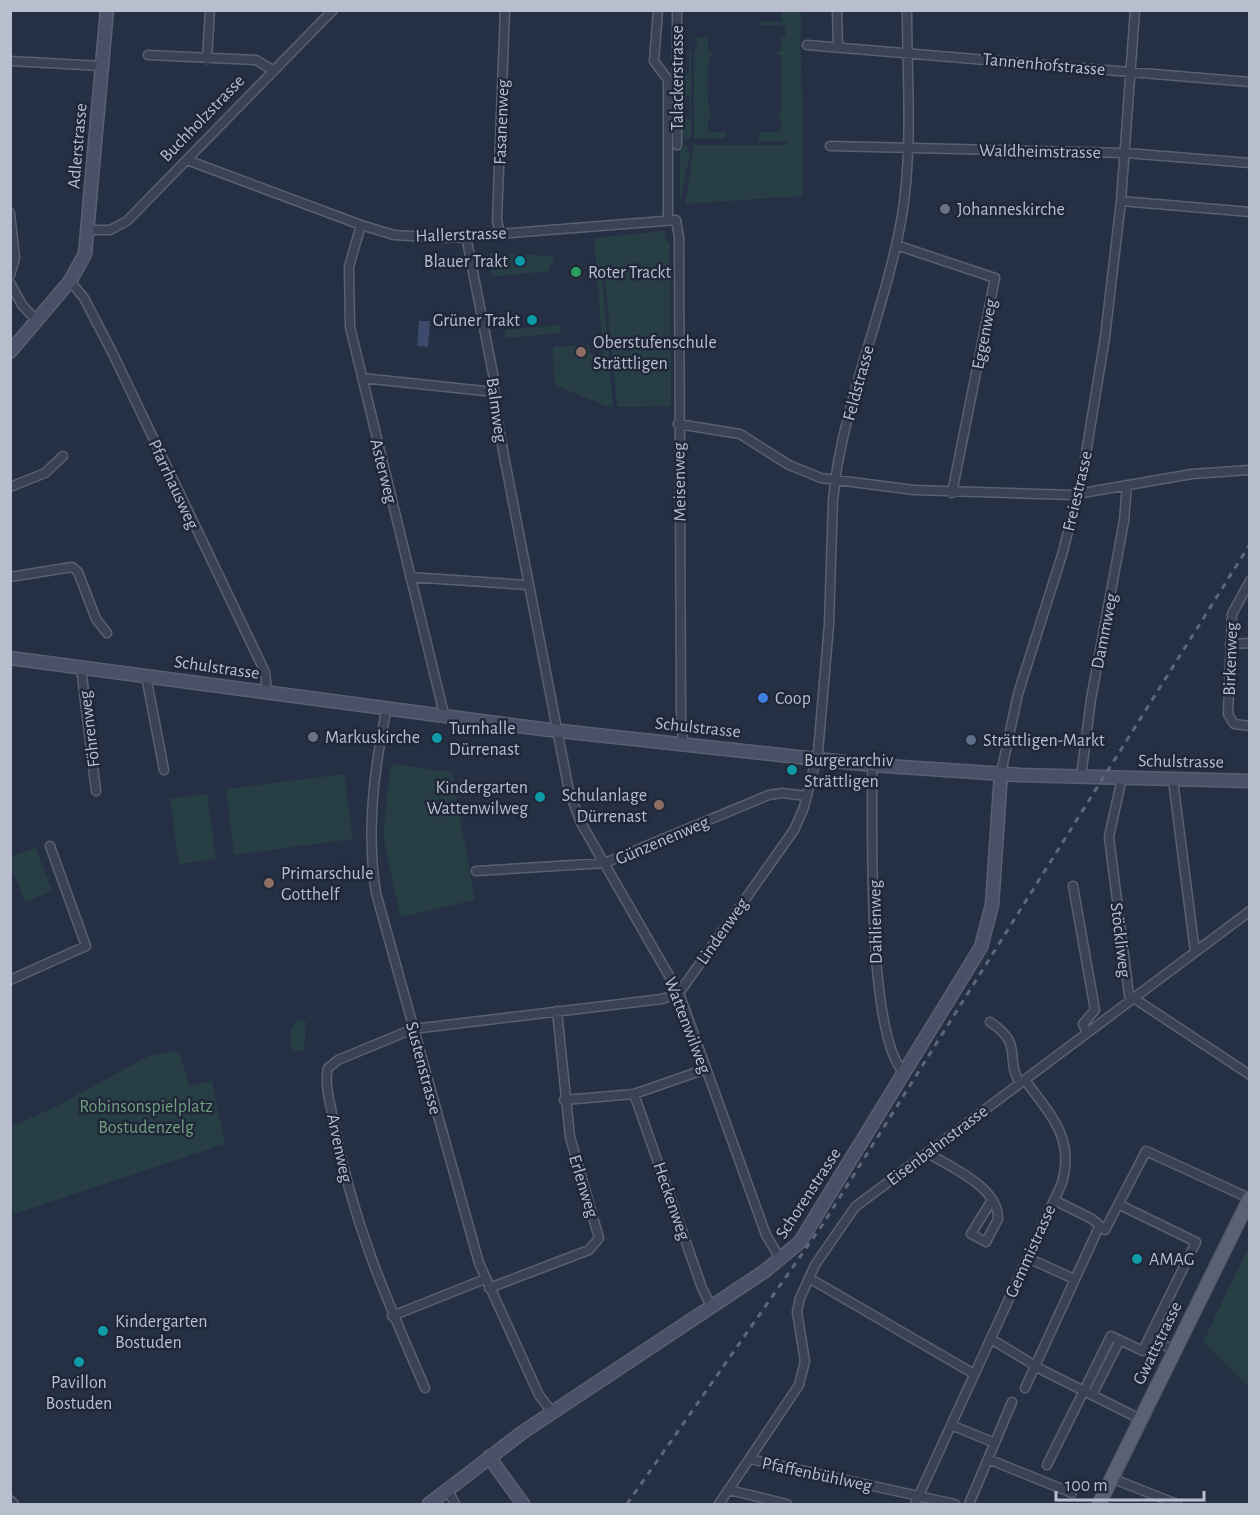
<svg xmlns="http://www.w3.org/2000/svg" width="1260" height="1515" font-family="'Alegreya Sans',sans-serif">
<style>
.green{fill:#283e45}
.water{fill:#3c4b6d}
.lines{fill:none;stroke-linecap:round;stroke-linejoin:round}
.street-casing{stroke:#596071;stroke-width:11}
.secondary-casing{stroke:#596071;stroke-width:15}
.primary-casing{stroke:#444b5d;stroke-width:16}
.street{stroke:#3b4253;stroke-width:8}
.secondary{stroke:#495067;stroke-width:12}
.primary{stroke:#596173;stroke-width:14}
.rail{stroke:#5d667a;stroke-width:3;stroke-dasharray:6 6;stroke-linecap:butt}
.worship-dot{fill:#6b7280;stroke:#1f2739;stroke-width:2}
.culture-dot{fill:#0f9aa8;stroke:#1f2739;stroke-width:2}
.leisure-dot{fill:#2e9e5b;stroke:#1f2739;stroke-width:2}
.education-dot{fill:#8d6e63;stroke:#1f2739;stroke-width:2}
.shop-dot{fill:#3f7fe0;stroke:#1f2739;stroke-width:2}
.service-dot{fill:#5c6f8a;stroke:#1f2739;stroke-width:2}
.labels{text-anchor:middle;stroke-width:5;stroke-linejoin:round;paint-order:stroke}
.street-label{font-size:18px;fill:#b8becd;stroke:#1f2739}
.poi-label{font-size:18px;fill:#b8becd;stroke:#1f2739;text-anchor:start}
.park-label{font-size:18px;fill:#6f9f7f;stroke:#1f2739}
</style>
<rect width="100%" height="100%" fill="#263044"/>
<!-- green -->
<path class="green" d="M782,11H801C799,69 806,134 802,196L685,204L694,145H786V141L759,142V132H781V119H777V116L780,115L781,107V55H777V52L781,51L782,37L792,36H786L785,26L759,25V22H781Z
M693,38H708V51L712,52C706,63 706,107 712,119H708V132H726L725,138H694V52H697V41Z
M681,50L691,51V138L683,139L682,119L690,118L689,96L681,95V76L689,75V52Z
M688,145L687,152H690L680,203V147Z
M665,231L666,242H670L671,406L617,407L605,277L602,278L613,407L606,406L557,386L554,381L553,347L589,345L590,353L596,356L603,354L594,238Z
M489,253L552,256L554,263L549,266V271L492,277Z
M560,325L561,333L505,338V330Z
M391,764L452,772L475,900L400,917L383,834Z
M344,774L353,839L234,855L226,789Z
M207,794L216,859L179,864L170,799Z
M36,848L52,891L25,902L11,866V857Z
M298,1018L307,1023C303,1032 307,1041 303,1050L292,1052L290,1031Z
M175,1051L179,1054L190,1086L212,1081L225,1144L14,1214L10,1203L11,1127L55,1107L149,1056Z
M1249,1246L1250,1387H1249L1203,1342Z"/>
<!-- water -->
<path class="water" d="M419,321H430L428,347L417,346Z"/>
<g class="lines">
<!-- street casing -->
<g class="street-casing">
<path id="street" d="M658,10L654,61L668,80V220
M677,10V145
M837,10L838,47
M807,45L1250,82
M148,55L256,60L274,71
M207,59L210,10
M10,61L102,66
M830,146L1126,153L1250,163
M187,160L361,225L394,235L446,238L676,220L679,237L681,727L684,744
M1121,201L1250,212
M10,213L15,258L10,275
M361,225L349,267L350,327L444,714
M88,230H110L127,221L333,10
M500,234L497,220L505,10
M466,236L494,379V401L504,456L569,791L581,823L679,993L766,1235L781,1260
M896,245L995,278L952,493
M70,281L84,298L113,354L265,672L267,692
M10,283L22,305L37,321
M362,378L494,392
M678,424L740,434L789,465L821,478L914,490L1071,495L1192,474L1250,470
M10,487L45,473L63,456
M10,577L72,567L78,572L96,619L107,633
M410,577L528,585
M1250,581L1232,614L1228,714L1234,724L1250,726
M1230,644L1250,643
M81,667L96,791
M146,676L164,770
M387,707C374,768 366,831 376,893L479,1263L539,1395L552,1412
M872,765C873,826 866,1033 904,1073
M1001,773L1018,694L1062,555L1082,478L1105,337L1121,201L1135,10
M1081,777L1091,699L1124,521L1127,485
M1122,778L1109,837L1129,995L1250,1075
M1173,780L1195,952
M476,871L605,863L769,795L782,793L807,796
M1073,886L1095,1010L1083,1024L1087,1033
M10,980L86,946L50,846
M990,1022C1025,1045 1004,1058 1020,1083
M634,1094L702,1288L711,1306
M564,1100L634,1094L706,1069
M928,1153C950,1167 999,1187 998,1219L986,1242L971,1234L992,1200
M1054,1200L1092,1219L1105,1230L1146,1151L1249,1198
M1120,1205L1196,1242L1149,1338
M1028,1258L1074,1279
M809,1278L974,1374
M489,1288L589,1250L599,1238L570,1137L557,1011
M392,1316L485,1279
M991,1339L1044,1371L1140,1419
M425,1388C385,1296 351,1218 333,1118C330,1102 324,1083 328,1068L338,1060L413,1029L662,999L679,993L794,830L804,807L818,752L829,625L833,500L837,468C852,382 887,301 902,216C913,147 907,79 907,10
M1025,1388L1099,1227
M1092,1395L1120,1340
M951,1425L995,1443
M750,1459L955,1504
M988,1459L1072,1493
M1047,1465L1111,1336L1143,1351L1149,1338L1174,1350
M1111,1478L1177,1504
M448,1490L455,1504
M729,1490L787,1504
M10,1500L14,1504
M719,1504L799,1385L805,1361L797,1312L800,1298L815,1265L855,1207L1250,911
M915,1504L1062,1183C1075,1137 1050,1115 1025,1080
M969,1504L1012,1402"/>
</g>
<!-- secondary casing -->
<g class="secondary-casing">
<path id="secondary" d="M10,352L70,281L85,254L107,10
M10,658L542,729L872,765L1020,775L1250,781
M489,1457L523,1504
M429,1504L523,1432L765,1271L800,1242L981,947L992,905L1001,773"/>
</g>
<!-- primary casing -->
<g class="primary-casing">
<path id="primary" d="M1099,1504L1250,1198"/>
</g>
<!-- street -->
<use href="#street" class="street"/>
<!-- secondary -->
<use href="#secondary" class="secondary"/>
<!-- primary -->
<use href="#primary" class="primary"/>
<!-- rail -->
<path class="rail" d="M627,1504L823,1224L1250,544"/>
</g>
<!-- markers -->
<g class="worship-dot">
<circle cx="945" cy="209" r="6"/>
<circle cx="313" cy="737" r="6"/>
</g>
<g class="culture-dot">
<circle cx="520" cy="261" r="6"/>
<circle cx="532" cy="320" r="6"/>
<circle cx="437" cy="738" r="6"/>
<circle cx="792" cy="770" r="6"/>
<circle cx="540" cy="797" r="6"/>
<circle cx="1137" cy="1259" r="6"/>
<circle cx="103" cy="1331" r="6"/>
<circle cx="79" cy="1362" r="6"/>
</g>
<circle class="leisure-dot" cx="576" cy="272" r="6"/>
<g class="education-dot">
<circle cx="581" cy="352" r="6"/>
<circle cx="659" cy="805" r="6"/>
<circle cx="269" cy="883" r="6"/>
</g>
<circle class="shop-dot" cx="763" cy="698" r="6"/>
<circle class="service-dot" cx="971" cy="740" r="6"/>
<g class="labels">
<!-- street labels -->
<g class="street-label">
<text transform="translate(1044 64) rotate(5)" y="6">Tannenhofstrasse</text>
<text transform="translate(677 78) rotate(-90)" y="6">Talackerstrasse</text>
<text transform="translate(202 118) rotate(-46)" y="6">Buchholzstrasse</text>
<text transform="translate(501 122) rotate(-88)" y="6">Fasanenweg</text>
<text transform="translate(77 146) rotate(-85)" y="6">Adlerstrasse</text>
<text transform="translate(1040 151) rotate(1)" y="6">Waldheimstrasse</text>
<text transform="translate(461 234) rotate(-2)" y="6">Hallerstrasse</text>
<text transform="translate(984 334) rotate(-79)" y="6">Eggenweg</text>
<text transform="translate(858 383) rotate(-75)" y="6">Feldstrasse</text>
<text transform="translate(497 410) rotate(82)" y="6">Balmweg</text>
<text transform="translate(384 471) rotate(76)" y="6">Asterweg</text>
<text transform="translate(679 482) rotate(-91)" y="6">Meisenweg</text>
<text transform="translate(174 484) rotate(65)" y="6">Pfarrhausweg</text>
<text transform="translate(1077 491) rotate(-77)" y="6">Freiestrasse</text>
<text transform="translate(1104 631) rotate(-79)" y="6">Dammweg</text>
<text transform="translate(1230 659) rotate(-88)" y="6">Birkenweg</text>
<text transform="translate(217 667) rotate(8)" y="6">Schulstrasse</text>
<text transform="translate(698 727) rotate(6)" y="6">Schulstrasse</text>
<text transform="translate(89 729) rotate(-97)" y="6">Föhrenweg</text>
<text transform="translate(1181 761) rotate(1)" y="6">Schulstrasse</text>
<text transform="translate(662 840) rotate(-23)" y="6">Günzenenweg</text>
<text transform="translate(875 922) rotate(-91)" y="6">Dahlienweg</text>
<text transform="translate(722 931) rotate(-55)" y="6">Lindenweg</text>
<text transform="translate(1121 940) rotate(83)" y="6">Stöckliweg</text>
<text transform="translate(688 1025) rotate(69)" y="6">Wattenwilweg</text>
<text transform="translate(424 1068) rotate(75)" y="6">Sustenstrasse</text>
<text transform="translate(937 1145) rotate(-37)" y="6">Eisenbahnstrasse</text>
<text transform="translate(340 1148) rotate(78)" y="6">Arvenweg</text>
<text transform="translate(584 1186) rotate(73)" y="6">Erlenweg</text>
<text transform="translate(808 1193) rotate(-57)" y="6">Schorenstrasse</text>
<text transform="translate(672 1201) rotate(71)" y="6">Heckenweg</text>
<text transform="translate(1030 1251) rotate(-66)" y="6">Gemmistrasse</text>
<text transform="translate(1157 1343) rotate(-64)" y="6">Gwattstrasse</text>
<text transform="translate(817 1474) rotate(12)" y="6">Pfaffenbühlweg</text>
</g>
<!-- poi labels -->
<g class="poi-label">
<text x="957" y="215">Johanneskirche</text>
<text x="508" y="267" text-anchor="end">Blauer Trakt</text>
<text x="588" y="278">Roter Trackt</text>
<text x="520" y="326" text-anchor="end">Grüner Trakt</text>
<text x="593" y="348">Oberstufenschule<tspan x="593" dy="21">Strättligen</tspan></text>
<text x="775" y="704">Coop</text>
<text x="449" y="734">Turnhalle<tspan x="449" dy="21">Dürrenast</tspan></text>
<text x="325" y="743">Markuskirche</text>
<text x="983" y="746">Strättligen-Markt</text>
<text x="804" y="766">Burgerarchiv<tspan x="804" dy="21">Strättligen</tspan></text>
<text x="528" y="793" text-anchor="end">Kindergarten<tspan x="528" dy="21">Wattenwilweg</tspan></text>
<text x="647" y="801" text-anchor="end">Schulanlage<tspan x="647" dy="21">Dürrenast</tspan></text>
<text x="281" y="879">Primarschule<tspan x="281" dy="21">Gotthelf</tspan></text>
<text x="1149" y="1265">AMAG</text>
<text x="115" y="1327">Kindergarten<tspan x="115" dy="21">Bostuden</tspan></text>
<text x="79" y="1388" text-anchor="middle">Pavillon<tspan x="79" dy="21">Bostuden</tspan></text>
</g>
<!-- park labels -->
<g class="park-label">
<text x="146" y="1112">Robinsonspielplatz<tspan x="146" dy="21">Bostudenzelg</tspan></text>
</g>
</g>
<!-- border -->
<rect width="1260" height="1515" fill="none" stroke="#b8becd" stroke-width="24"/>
<!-- scale -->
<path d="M1056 1491v9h148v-9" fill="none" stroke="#b8becd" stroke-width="3"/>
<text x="1065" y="1491" font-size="18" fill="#b8becd" stroke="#1f2739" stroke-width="4.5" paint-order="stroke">100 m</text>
</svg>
